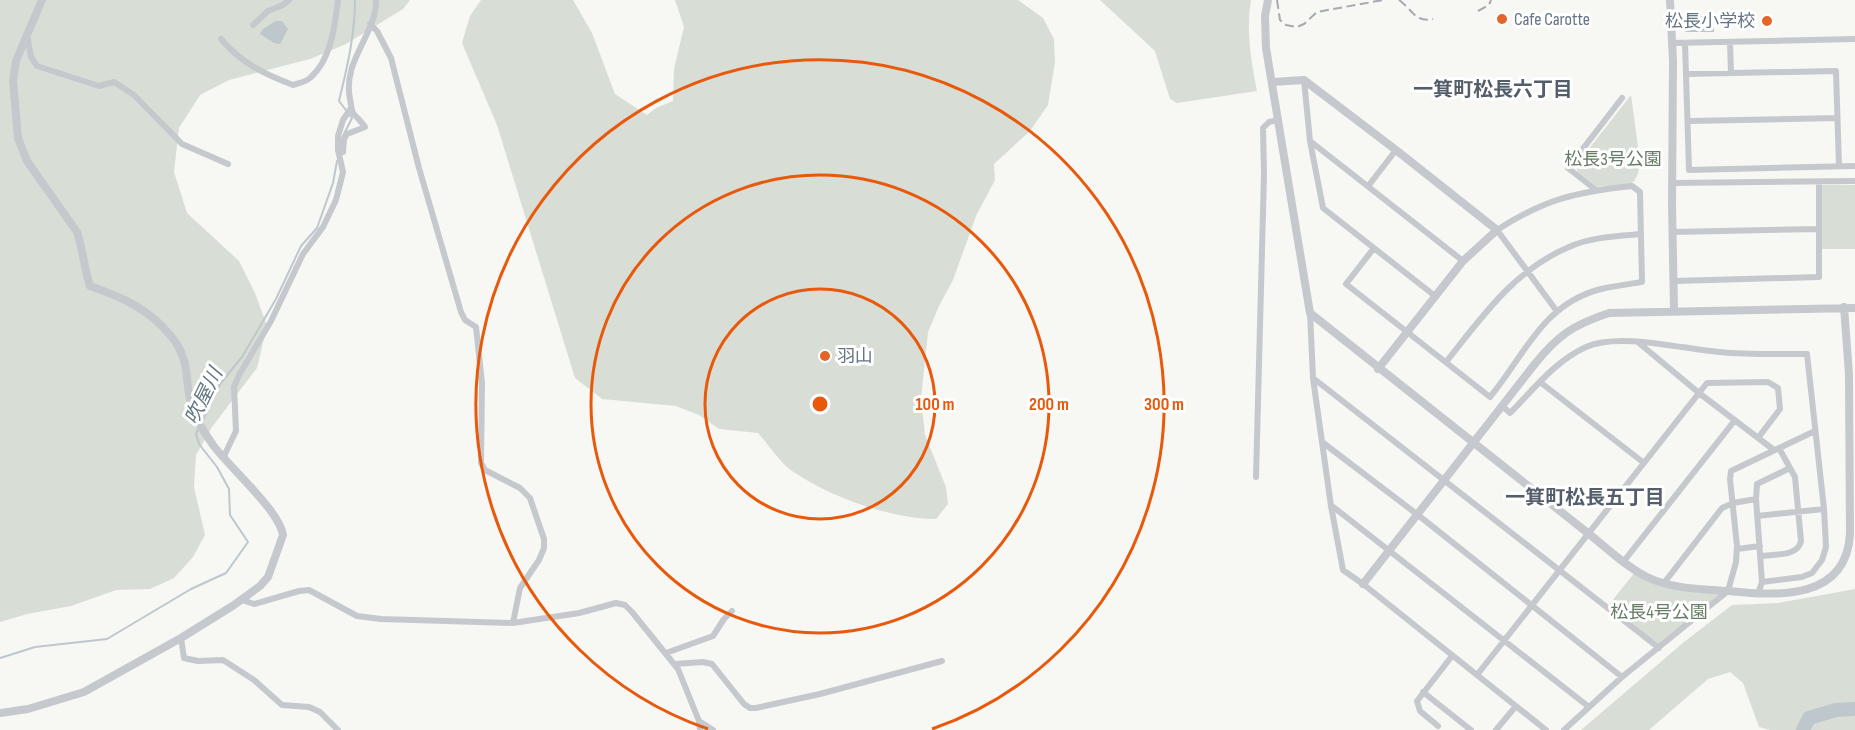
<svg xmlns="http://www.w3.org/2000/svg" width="1855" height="730" font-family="'Sofia Sans Condensed','Noto Sans JP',sans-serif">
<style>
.green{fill:#d8ded5}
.water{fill:#bdc7cc}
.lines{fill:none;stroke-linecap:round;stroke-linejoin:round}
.stream{stroke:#bdc7cc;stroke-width:2}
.river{stroke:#bdc7cc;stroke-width:14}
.minor{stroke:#c5c8cc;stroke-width:6}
.tertiary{stroke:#c5c8cc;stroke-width:8}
.rail{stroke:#a5aab1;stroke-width:2;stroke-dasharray:9 4.5;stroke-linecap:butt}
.ring{fill:none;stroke:#e8590c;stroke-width:3}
.poi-dot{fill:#e46528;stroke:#fff;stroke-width:2}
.labels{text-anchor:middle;stroke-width:6;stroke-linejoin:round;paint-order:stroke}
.poi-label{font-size:18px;fill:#667485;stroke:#fff;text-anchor:start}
.park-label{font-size:18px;fill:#677c65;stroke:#fff}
.neighbourhood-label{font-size:20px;font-weight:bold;fill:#545e6a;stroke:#fff}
.water-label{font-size:20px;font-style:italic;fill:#627681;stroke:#fff}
.centre{fill:#e8590c;stroke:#fff;stroke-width:3}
.ring-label{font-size:18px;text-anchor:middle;font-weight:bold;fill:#e8590c;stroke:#fff;stroke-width:6;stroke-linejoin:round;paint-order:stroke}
</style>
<rect width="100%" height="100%" fill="#f7f7f4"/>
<!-- green -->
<path class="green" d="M0,0H410L403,9L346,44L310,59L229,80L200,95L179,128L174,172L187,213L239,261L255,293L267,326L257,368L212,427L196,455L194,487L205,535L193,557L174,578L150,589L116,590L71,606L27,614L0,622Z
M481,0H573L592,33L615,94L647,115L656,108L673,101L674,69L684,27L675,0H1018L1043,18L1054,39L1055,62L1048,105L1030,131L994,164L995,180L976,216L953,280L939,306L928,332L921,399L925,435L946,487L948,504L936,519C891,519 830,497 792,471C779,462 769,445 758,433L719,429L699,415L676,406L602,399L575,378L497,125L462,43L470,16Z
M1100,0H1251C1246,30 1251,61 1257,91L1177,103L1170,99L1155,51Z
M1631,95L1640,161C1639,170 1638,178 1631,184L1597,187L1577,171V164Z
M1822,185H1855V249H1822Z
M1635,572L1647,580L1723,593L1659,646L1608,606Z
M1855,589V730H1770L1759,727L1743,683L1730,672L1708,679L1649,730H1581L1684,642L1732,605L1778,603Z"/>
<!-- water -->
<path class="water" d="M1685,16H1714V32H1685Z
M276,21H282L288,29L280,44L274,43L260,34L263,29Z"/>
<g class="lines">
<!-- stream -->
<path class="stream" d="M342,138L352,118L339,101C347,68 355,35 355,0
M202,422L220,384L242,357L276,299L301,246L317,228L333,183L337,161
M0,658L35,647L107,639L191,589L226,573L248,542L230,515L229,489L217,467L199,444L196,434L199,427"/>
<!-- river -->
<path class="river" d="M1803,730L1809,718L1836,710L1855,709"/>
<!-- minor -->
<path class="minor" d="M370,24L377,31L391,58L419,168L461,312L465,320L476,327L482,383L481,463L485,470L520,488L530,498L544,539V548L539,560L520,588L513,623
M253,25L268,11L283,5L289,0
M27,34L31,57L37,66L99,86L114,82L134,95L182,144L228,164
M221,39C241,63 264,74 293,85C298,83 306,82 310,78C331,60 335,26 338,0
M1730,42L1731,73
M1671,43L1855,39
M1685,43L1689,170L1855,166
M1686,74L1836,71L1839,166
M1304,80L1310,141L1323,208L1435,296
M1688,121L1837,118
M1310,141L1463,261
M343,152L344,139L347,134L365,127C362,122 357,118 353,113C351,109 351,103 350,99C342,60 377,34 376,0
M1672,183L1855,181
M1369,185L1396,150
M1596,190L1568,168L1622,98
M1673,232L1819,229
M1374,248L1346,284L1490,397C1525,355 1542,304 1601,289C1614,286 1629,284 1642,282L1640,192L1632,186C1576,192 1545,199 1497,230L1556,310
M1674,281L1819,277V182
M1310,313L1313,378L1331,506L1343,570L1363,584L1546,730
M1446,362C1482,317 1514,270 1569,247C1591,237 1617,236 1641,234
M1313,378L1659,648
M1540,382L1644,463
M1502,406L1510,413C1533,390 1555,361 1586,347C1619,332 1683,349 1719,352C1748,355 1778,354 1807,354L1824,509L1826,547L1822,560L1812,573L1802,577L1762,582
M1758,438L1780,409L1778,388L1768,382L1707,383L1699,393L1774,450
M1322,442L1418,515L1622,677
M224,456L236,431L234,387L239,375L271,321L303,254L323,227L336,200L343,172L338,150V136L343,120L351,108
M1256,477L1264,174L1263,128L1269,122L1279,120
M1332,506L1589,707
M1757,516L1824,509
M1737,549L1760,546
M1760,556C1774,554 1798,557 1801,541L1795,477L1779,448
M1624,561L1735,420
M1664,583L1722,508L1733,503L1756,499
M1758,594L1762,582L1756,499L1757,484L1790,468
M242,600L254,604L299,591L309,590L357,616L381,619L513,623L579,613L616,603L625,605L632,612L678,669L699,721L713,730
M181,638L184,658L198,661L223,660L254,680L282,705L309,707L320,712L338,730
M666,653L713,636L724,619L732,611
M675,664L703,662L712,664L744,704L750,708H756L820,694L942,661
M1477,675L1699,393L1639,343
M1423,692L1471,730
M699,721L700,730
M1438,726L1420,711L1417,701L1452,656
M1496,730L1516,706
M1564,730L1622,677L1728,591L1736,562L1737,546L1730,479L1731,471L1815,431"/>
<!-- tertiary -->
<path class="tertiary" d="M1268,0L1265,16L1266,48L1310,313L1589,534C1607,548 1626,567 1647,577C1672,589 1701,589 1728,591C1777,596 1847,601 1850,533L1849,374L1844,307
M1670,0L1673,61L1672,204L1674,311
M1272,82L1304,80L1396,150L1497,230L1463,261L1378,369
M1363,584L1534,365C1558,335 1573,325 1609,313L1855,308
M0,713L28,709L84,692L181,638L234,605L260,586L268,577L283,535C279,510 229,467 213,445C207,436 198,423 194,413C182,383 194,365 171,336C149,309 122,297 90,286C84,268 83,250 77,232L27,161L18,138L13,80L16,61L42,0"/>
<!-- rail -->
<path class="rail" d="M1277,0L1280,20L1286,25L1297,27L1304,24L1317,12L1383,0
M1399,0C1412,9 1415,23 1433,19
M1478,11L1489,5L1491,0"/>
</g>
<!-- distance rings -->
<g class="ring">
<circle cx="820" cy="404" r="115"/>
<circle cx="820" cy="404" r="229"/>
<path d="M708 729A344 344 0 1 1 932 729"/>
</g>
<!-- markers -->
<g class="poi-dot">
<circle cx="1502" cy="19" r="6"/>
<circle cx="1767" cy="21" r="6"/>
<circle cx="825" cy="356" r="6"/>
</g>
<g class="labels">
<!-- poi labels -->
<g class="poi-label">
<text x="1514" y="25">Cafe Carotte</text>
<text x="1755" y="27" text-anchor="end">松長小学校</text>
<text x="837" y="362">羽山</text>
</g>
<!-- park labels -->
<g class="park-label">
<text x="1613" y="165">松長3号公園</text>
<text x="1659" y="618">松長4号公園</text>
</g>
<!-- neighbourhood labels -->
<g class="neighbourhood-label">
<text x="1493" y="96">一箕町松長六丁目</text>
<text x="1585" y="504">一箕町松長五丁目</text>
</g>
<!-- water labels -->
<g class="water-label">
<text transform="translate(203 396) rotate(-64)" y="7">吹屋川</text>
</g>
</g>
<circle cx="820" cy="404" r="9" class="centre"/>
<g class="ring-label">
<text x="935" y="410">100 m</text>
<text x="1049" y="410">200 m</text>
<text x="1164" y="410">300 m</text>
</g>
</svg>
